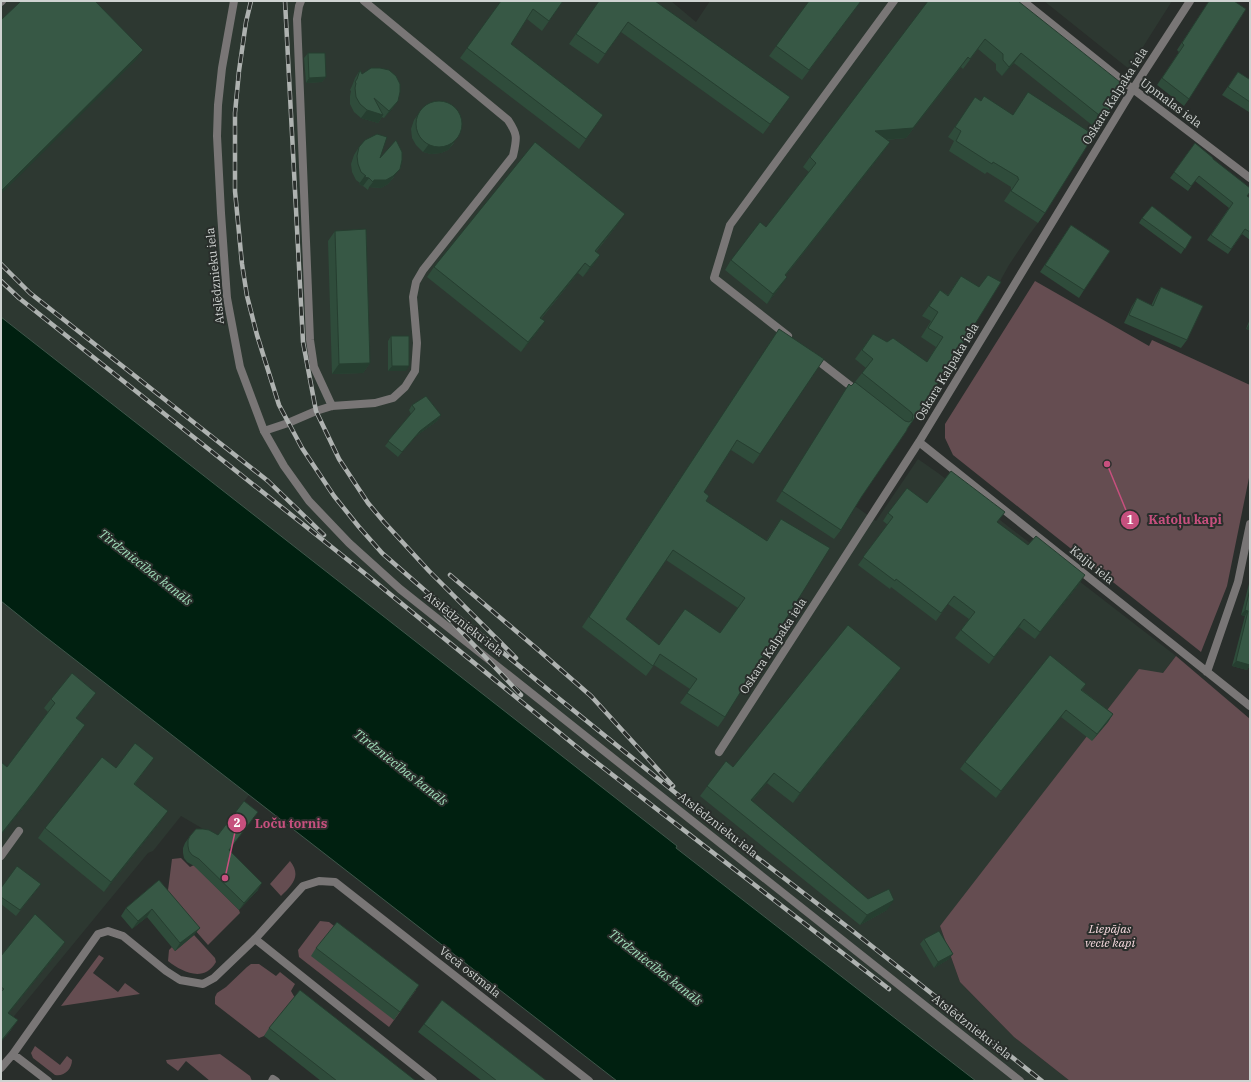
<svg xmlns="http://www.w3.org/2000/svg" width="1251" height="1082" font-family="'IBM Plex Serif',serif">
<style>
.built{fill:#2d3831}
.green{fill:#654d51}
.water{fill:#002010;stroke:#3e564a}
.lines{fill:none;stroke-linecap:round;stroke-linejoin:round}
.lane{stroke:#797676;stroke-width:8}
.street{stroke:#797676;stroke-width:8}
.rail-casing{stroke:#aeb2b0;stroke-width:4.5}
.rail{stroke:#292e2b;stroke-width:3;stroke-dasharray:9;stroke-linecap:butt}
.wall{fill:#2f4c3b;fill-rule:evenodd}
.shaded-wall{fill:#263e30}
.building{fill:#375845;stroke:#263e30;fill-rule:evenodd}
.labels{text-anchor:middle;stroke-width:4;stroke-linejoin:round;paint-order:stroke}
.street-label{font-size:12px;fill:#cfd3d1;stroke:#292e2b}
.park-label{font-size:12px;font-style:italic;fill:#f6d9de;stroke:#292e2b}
.water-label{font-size:13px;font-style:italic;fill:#a0ddb9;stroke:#292e2b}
.leader{fill:none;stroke:#c6507e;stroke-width:1.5}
.callout-dot{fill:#c6507e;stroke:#292e2b;stroke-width:1.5}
.mark-label{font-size:12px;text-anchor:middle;font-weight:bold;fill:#fff}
.callout-label{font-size:13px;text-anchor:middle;font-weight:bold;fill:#c6507e;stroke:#292e2b;stroke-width:4;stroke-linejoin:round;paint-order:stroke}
</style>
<rect width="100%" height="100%" fill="#292e2b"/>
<!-- built -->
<path class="built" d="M1,1H671L696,22L710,1H999L1118,96L1038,223L1029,235L1009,265L994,292L901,439L855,506L876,521L918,459L938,473L1000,520L1176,656L1163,673L940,926L960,982L1014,1037L1070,1081H976L676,848V846L1,317Z
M1044,1H1172L1129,69Z
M1,600L249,795L217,837L181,816L153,851L148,853L6,1026L1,1042Z"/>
<!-- green -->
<path class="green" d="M1035,281L1149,346L1152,340L1250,385V473L1227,586L1201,652L953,455L945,438V424Z
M1176,656L1250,719V1081H1070L1014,1037L960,982L940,926L1139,669L1163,673Z
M181,858L190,867L194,865L239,910L240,913L208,945L167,898L172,859Z
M290,861C302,876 292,885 281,896L270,884Z
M320,921L329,922L416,990L389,1027L299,957L298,950Z
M194,935L215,958L216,962C204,983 182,972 168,961L169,950L172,947L175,951Z
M99,955L104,958L93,973L118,992L125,983L140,994L61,1006Z
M251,964H259L276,976L280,972L295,984L291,991L295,998L264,1036L259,1038L215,1004V997L217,993L226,987L247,967Z
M35,1046L60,1065L67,1056L72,1060C72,1069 64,1077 55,1075L33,1058L31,1053Z
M220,1054L250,1076L252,1081H210L186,1061L178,1071L167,1063L166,1060Z"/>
<!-- water -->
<path class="water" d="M1,317L677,846L676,848L976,1081H617L42,634L1,601Z"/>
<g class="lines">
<!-- lane -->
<path class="lane" d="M301,1L299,6L297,19L310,340L314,367L332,406
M788,336L714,278L730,225L894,1
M812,356L857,391
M264,431L288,423L316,411L332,406L375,403L393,398L405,387L415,371L417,343L413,297L416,282L423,270L513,156C517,138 518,135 508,120L364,1
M1,856L19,831
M255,939L303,886L319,881L335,882L589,1081"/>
<!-- street -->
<path class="street" d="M234,1L222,68L218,105L217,136L221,213L227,298L240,367L264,431L284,466L309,501L349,543L400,589L1020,1081
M1023,1L1133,89L1250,178
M1,2L2,1
M919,442L1250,706
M1207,672L1238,582L1250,524
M719,752L919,442L1133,89L1190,1
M13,1054L48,1081
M1,1068L13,1054L98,934L108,931L123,936L166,971L180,980L203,984L214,978L255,939L433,1081
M272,1081L273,1079L276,1081"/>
<!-- rail casing -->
<g class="rail-casing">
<path id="rail" d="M251,1L246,22L239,71L235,113V191L242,264L247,296L257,335L279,405L302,448L334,496L359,527L382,553L429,594L490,642L557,697L724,832L849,928L1042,1081
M285,1L303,342L316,411L339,459L368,503L384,522L429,571L516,658
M1,264L30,293L268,481L324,535
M1,281L19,298L363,572L583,752L889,989
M450,575L536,648L591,696L673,786
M439,608L521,695"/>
</g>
<!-- rail -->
<use href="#rail" class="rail"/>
</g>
<!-- wall -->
<path class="wall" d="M501,1H563L542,31L527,19L511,44L603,115L579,149L460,58Z
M599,1L790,97L763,134L621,32L598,64L569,44Z
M809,1H861L802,80L769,56Z
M1018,1L1104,119L1097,129L1014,63L1002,76L996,70V64L978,49L963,69L961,67L906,138L886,140L890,142L883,152L794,265L785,276L780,287L767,304L725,270L731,260L766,227L809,172L803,167L810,157Z
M1209,1L1189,99L1184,106L1157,85L1179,52L1177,50Z
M308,53L326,77L322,82L306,83L304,58Z
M360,70L362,74L398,101L392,109L384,118L382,117L378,123L361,118L354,112L350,104V96L351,91L350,90L352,86L355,78Z
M1238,72L1248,79L1250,76V111L1249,112L1222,95Z
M1028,92L1045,213L1038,223L1004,201L1012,189H1011V187L987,172L985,174L949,151L954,141L948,137L975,97L981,101L1013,115Z
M419,113L454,143L448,150L441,153L431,154L423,152L416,145L412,138L411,129L414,120Z
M1195,143L1213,159L1247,196L1250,198V240L1242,234L1228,254L1207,240L1229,208L1195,181L1188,191L1170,178Z
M359,147L380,158L394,177L388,184L381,188L369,187L368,190L363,186L359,184L360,183L356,180L352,172L351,164L354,155Z
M1142,218L1192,237L1181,254L1139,223Z
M618,224L596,252L600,255L593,265L583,277L578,273L541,319L538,331L521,352L427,277L434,267Z
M1071,225L1084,290L1079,298L1040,272Z
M335,231L370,363L363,373L332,374L328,241Z
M961,276L944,374L862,496L841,530L834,539L776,501L843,394L849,384L851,386L855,382L866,368L855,359L873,334L887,342L927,362L936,347L921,337L931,321L922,316L940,290L948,295Z
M1161,287L1187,340L1181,348L1124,323L1132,306L1137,298L1151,306L1156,295Z
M1250,319V330L1246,329Z
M779,329L760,454L753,464L731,450L704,492L706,501L766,541L781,519L725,717L718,727L680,703L690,689L654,665L646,676L582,627ZM666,560L738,608L720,633L659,645L626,619Z
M391,336L406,371H388V341Z
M412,405L441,415L437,421L416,436L398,457L385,446L411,414L409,410Z
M927,503L998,523L1080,583L1035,639L1019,627L989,664L955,638L969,619L948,604L936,621L891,587L890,589L858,565L888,525L883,521L888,513Z
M1250,580V665L1247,670L1232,666L1245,616L1241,615Z
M901,668L894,678L793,803L767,783L752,801L868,899L887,910L860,925L700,796L726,761L733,767Z
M1086,684L1082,690L1113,714L1108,722L1092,741L1061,717L996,798L960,769L965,762Z
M51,699L89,703L76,719L78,735L30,799L1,835V762L7,767L48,712L44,708Z
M147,767L135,784L161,821L104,892L38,838L45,828L116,768Z
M253,819L229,850L258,890L239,910L194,866L187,862L184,858L183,853V848L185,843L190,836L218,835Z
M159,880L194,935L175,951L147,917L132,929L121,916L126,908Z
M41,884L16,916L1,904V888Z
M924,939L949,959L934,968L920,944Z
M65,942L58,952L9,1013L11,1030L1,1042V956Z
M316,948L419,985L394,1020L311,956Z
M424,1024L547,1081H482L418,1032Z
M269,1028L416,1081H321L264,1036Z"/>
<!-- shaded-wall -->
<path class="shaded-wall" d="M143,50L136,60L1,194V191Z
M1021,53L1014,63L1002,76L1009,67Z
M968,57L906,138L868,141L875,131Z
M326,77L322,82L306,83L309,78Z
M398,101L392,109L384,118L389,111Z
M367,110L383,115L378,123L361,118Z
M459,135L448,150L441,153L431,154L423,152L429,144Z
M890,142L883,152L778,285L801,255Z
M400,169L388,184L381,188L369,187L373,182L374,180Z
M364,177L369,178L363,186L359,184Z
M625,214L618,224L588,261L595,251Z
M600,255L593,265L583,277L590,267Z
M585,263L578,273L533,328L540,318Z
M787,277L780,287L767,304L773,294Z
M545,321L538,331L521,352L528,342Z
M1250,323V330L1246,329Z
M370,363L363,373L332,374L339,364Z
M392,366H409L406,371H388Z
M441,415L437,421L416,436L398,457L420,431Z
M1085,575L1080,583L1035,639L1040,632Z
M1245,610L1248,611L1245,616L1241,615Z
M1024,619L1019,627L989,664L994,657Z
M1236,661L1250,665L1247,670L1232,666Z
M901,668L894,678L793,803L800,793Z
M96,693L89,703L69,728L76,718Z
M1066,710L1061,717L996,798L1001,791Z
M1113,714L1108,722L1092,741L1097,734Z
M85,725L30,799L1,835V834Z
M774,773L767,783L744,810L751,800Z
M168,811L161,821L104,892L111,882Z
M262,883L258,890L239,910L244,903Z
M894,900L887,910L860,925L867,915Z
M152,909L147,917L132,929L138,921Z
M200,928L194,935L175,951L180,943Z
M65,942L58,952L1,1023L8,1013Z
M953,954L949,959L934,968L938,962Z
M18,1020L11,1030L1,1042V1041Z"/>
<!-- building -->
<path class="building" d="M21,1H95L143,50L1,191V20Z
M501,1H563L549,21L533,9L511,44L603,115L586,139L467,48Z
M599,1H655L790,97L770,124L628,22L605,54L576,34Z
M809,1H861L809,70L776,46Z
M928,1H1018L1125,86L1104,119L1021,53L1009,67L1003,60V54L985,39L970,59L968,57L913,128L875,131L890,142L801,255L785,275L787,277L773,294L731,260L760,222L766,227L816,163L810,157Z
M1209,1H1234L1246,9L1189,99L1162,78L1184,45L1182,43Z
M308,53H325L326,77L309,78Z
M371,68H380L389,70L396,76L400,84V92L398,101L389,111L374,98L383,115L367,110L360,104L356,97L355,88L356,83L355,82L357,79L360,70L362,74Z
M1238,72L1249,79L1250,77V102L1228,87Z
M1028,92L1094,135L1045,213L1011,191L1019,179H1018V177L993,162L992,164L956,141L961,131L955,127L975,97L981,101L984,96L1013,115Z
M416 124a23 23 0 1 1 46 0a23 23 0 1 1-46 0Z
M377,134L387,137L380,158L396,140L402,152V160L400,169L393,176L386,180H374L373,182L369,178L364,177L366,176L361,172L358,164L357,156L359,147L365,140Z
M535,142L625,214L595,251L600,255L590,267L585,263L540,318L545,321L528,342L434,267Z
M1195,143L1213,158V159L1250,188V192L1247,196L1250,198V232L1245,229L1231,249L1211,235L1233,203L1199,176L1191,186L1174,172Z
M1152,206L1192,237L1185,249L1142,218Z
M1071,225L1110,251L1084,290L1045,265Z
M366,229L370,363L339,364L335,231Z
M988,275L1001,282L944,374L907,429V430L862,496L841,530L782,491L849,384L851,386L855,382L905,421L909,422L912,420L913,415L911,412L862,373L873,359L862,350L873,334L887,342L893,338L927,362L943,337L928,328L938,312L929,306L940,290L948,296L961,276L979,287Z
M1161,287L1203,306L1187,340L1129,315L1137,298L1153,306Z
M779,329L824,359L760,454L737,440L704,492L709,496L706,501L767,541L781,519L830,548L725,717L687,693L697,679L660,654L653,666L589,617ZM673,550L745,598L720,633L685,609L659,645L626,619Z
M391,336H409V366H392Z
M426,396L441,415L420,431L402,452L388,441L415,409L412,405Z
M951,471L1005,512L997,522L1028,545L1036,536L1085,575L1040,632L1024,619L994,657L961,630L975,612L954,596L941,613L896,579L895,581L863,557L893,517L888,513L907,488L927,503Z
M1250,589V665L1236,661L1248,611L1245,610Z
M848,625L901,668L800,793L774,773L751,800L868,899L889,889L894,900L867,915L707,786L726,761L733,767Z
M1050,655L1086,684L1081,690L1113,714L1097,734L1066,710L1001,791L965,762Z
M72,673L96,693L76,718L85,725L36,790L1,834V762L7,767L55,703L51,699Z
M135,743L154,758L134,784L168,811L111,882L45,828L102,757L116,768Z
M244,801L258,812L229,850L262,883L244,903L199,859L192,855L189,851L188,846V840L190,836L196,829H203L209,830L218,835Z
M17,866L41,884L20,910L1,897V888Z
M159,880L200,928L180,943L152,909L138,921L126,908Z
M35,914L65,942L8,1013L18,1020L1,1041V992L4,989L1,987V956Z
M337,922L419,985L400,1012L316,948Z
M939,931L953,954L938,962L924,939Z
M300,990L416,1081H337L269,1028Z
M442,1000L547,1081H497L424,1024Z"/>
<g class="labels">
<!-- street labels -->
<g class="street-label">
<text transform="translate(1115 96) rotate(-58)" y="4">Oskara Kalpaka iela</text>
<text transform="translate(1171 103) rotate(37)" y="4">Upmalas iela</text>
<text transform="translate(215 276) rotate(-96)" y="4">Atslēdznieku iela</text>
<text transform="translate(947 372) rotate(-59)" y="4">Oskara Kalpaka iela</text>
<text transform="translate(1092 565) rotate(39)" y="4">Kaiju iela</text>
<text transform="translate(464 624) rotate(38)" y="4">Atslēdznieku iela</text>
<text transform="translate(773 646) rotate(-57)" y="4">Oskara Kalpaka iela</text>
<text transform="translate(718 825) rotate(38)" y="4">Atslēdznieku iela</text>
<text transform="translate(470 972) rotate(38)" y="4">Vecā ostmala</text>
<text transform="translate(972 1027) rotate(38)" y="4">Atslēdznieku iela</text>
</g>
<!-- park labels -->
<g class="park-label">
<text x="1110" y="933">Liepājas<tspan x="1110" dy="14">vecie kapi</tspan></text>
</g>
<!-- water labels -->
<g class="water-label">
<text transform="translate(146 567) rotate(38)" y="5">Tirdzniecības kanāls</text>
<text transform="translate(401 767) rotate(38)" y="5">Tirdzniecības kanāls</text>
<text transform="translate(656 967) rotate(38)" y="5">Tirdzniecības kanāls</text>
</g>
</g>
<!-- callouts -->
<path class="leader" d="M1107 464L1130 520M225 878L237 823"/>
<g class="callout-dot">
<circle cx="1107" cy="464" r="4"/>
<circle cx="225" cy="878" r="4"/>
<circle cx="1130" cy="520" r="10"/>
<circle cx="237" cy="823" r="10"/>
</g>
<g class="mark-label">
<text x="1130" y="524">1</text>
<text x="237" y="827">2</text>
</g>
<g class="callout-label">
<text x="1185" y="524">Katoļu kapi</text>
<text x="291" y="828">Loču tornis</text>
</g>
<!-- border -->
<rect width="1251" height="1082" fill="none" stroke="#cfd3d1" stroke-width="4"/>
</svg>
